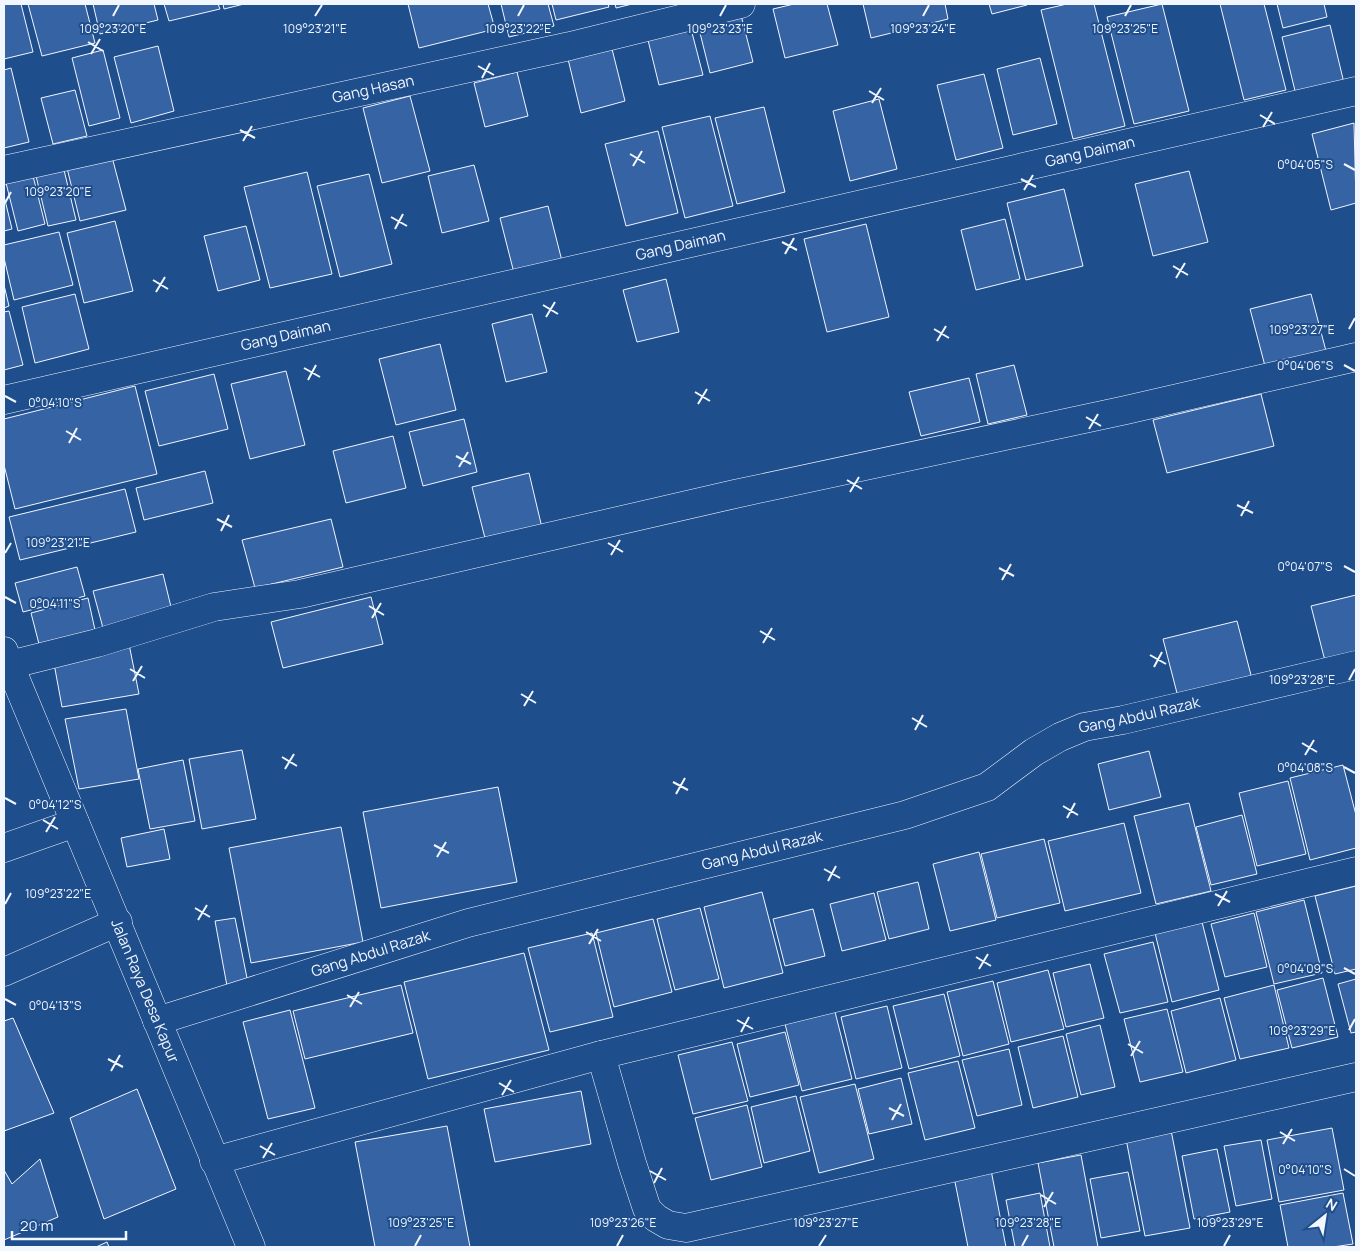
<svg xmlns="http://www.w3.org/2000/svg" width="1360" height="1251" font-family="Manrope,sans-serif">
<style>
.building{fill:#3563a3;stroke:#f2f6ff}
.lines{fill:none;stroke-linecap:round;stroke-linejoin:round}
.minor-casing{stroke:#f2f6ff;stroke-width:29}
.minor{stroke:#1f4e8c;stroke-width:28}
.ticks{fill:none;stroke:#f2f6ff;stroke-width:2}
.labels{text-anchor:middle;stroke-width:4;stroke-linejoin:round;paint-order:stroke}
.street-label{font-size:15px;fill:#f2f6ff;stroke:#1f4e8c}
.ticks-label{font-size:12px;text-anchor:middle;fill:#f2f6ff;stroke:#1f4e8c;stroke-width:4;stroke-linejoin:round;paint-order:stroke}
</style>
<rect width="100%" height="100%" fill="#1f4e8c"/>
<!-- building -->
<path class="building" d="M4,4H21L33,52L4,59Z
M28,4H85L95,43L42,56Z
M93,4H154L158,20L100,34Z
M164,4H218L220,9L169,21Z
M223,4H244L224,9Z
M408,4H488L495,29L419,48Z
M501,4H548L554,26L509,37Z
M552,4H608L609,7L556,20Z
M615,4H632L616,8Z
M794,4H827L838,45L785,58L773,9Z
M863,4H945L948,19L871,38Z
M989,4H1027V5L992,14Z
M1067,4H1094L1125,126L1073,139L1041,10Z
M1162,4L1189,111L1134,124L1107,17Z
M1220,4H1264L1286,90L1244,100Z
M1277,4H1324L1327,17L1283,28Z
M741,15L753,62L710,73L698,25Z
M690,25L703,75L659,85L647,36Z
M1330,25L1344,83L1296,95L1282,37Z
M158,46L174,111L131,123L114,57Z
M612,49L625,101L581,113L568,59Z
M103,50L120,118L89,126L72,58Z
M1040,58L1057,124L1013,135L997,69Z
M11,68L29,142L4,148V70Z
M517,72L528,116L485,127L474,83Z
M984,74L1003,148L956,160L937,85Z
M75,90L87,136L53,144L41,98Z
M410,96L430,171L382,183L363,108Z
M879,99L897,169L850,181L833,111Z
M764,107L785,192L737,204L715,118Z
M710,116L733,206L685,218L662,127Z
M1354,123L1356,203L1331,210L1312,134Z
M658,131L678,213L626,226L605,144Z
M112,157L126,210L80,221L67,168Z
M474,165L489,221L442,233L428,176Z
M64,170L76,220L48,226L36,176Z
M1189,171L1208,242L1153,256L1135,184Z
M32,172L45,224L18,231L5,179Z
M307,172L332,274L270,288L244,187Z
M369,174L392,264L340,277L317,186Z
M1064,189L1083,266L1026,280L1007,203Z
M4,196L12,229L4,231Z
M548,206L562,261L514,273L500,218Z
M1005,219L1020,279L976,290L961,230Z
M115,221L133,291L84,303L67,233Z
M866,224L889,317L827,332L804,239Z
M246,226L260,280L218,291L204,236Z
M59,232L73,285L14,300L4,258V245Z
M666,279L679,332L637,342L623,290Z
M4,285L9,306L4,308Z
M75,294L89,349L35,363L22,307Z
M1311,294L1326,351L1265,366L1250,309Z
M9,311L23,365L4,370V312Z
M532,314L547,372L506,382L492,324Z
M440,344L456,410L396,425L379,359Z
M1014,365L1027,415L988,424L976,374Z
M286,371L305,445L250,459L231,384Z
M214,374L228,429L159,446L145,391Z
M969,378L980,422L921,436L909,392Z
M135,386L157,474L15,509L4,465V419Z
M1261,394L1274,446L1167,473L1153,420Z
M464,419L477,472L423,486L409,432Z
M393,436L406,488L346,503L333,451Z
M205,471L213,503L144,520L136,488Z
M529,473L543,532L487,546L472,487Z
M125,489L136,532L20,560L9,517Z
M331,519L343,567L255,588L242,540Z
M77,567L85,596L23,612L15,583Z
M163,574L172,611L103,628L93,591Z
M1356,595V653L1325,661L1311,606Z
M371,597L383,644L283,668L271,622Z
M88,598L95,630L39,644L31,613Z
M1237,621L1252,679L1178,697L1163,639Z
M129,644L139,694L62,707L53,658Z
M126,709L139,779L79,789L65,719Z
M242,750L256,819L202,829L189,759Z
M1149,751L1161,797L1109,810L1098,764Z
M183,760L195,821L150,829L138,769Z
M1343,765L1356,815V848L1310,860L1290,778Z
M1288,781L1306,854L1257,866L1239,793Z
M498,787L517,882L381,908L363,812Z
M1189,803L1211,891L1156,904L1134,816Z
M1242,815L1257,874L1211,885L1196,827Z
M1124,823L1141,893L1065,911L1048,841Z
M341,827L363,942L251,963L229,848Z
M164,829L170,859L127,867L121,838Z
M1044,839L1060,903L997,918L981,854Z
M979,852L996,920L950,931L933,864Z
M918,882L929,929L889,939L877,892Z
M1356,886V969L1335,974L1315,896Z
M762,892L783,973L724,988L704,907Z
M874,893L886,940L842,951L830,904Z
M1304,900L1322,973L1274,984L1256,912Z
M700,908L719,979L675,990L657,919Z
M813,909L825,956L785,966L773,919Z
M1254,913L1267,967L1225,977L1211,924Z
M235,918L248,983L227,986L215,921Z
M653,919L672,992L614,1007L596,933Z
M1202,922L1219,990L1172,1002L1155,933Z
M592,933L613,1017L550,1032L528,948Z
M1153,942L1168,1002L1120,1013L1104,954Z
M524,953L549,1050L428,1079L404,982Z
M1090,964L1104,1018L1066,1027L1053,973Z
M1048,970L1064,1029L1011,1042L997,983Z
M1323,978L1338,1037L1292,1048L1277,990Z
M1356,979V1032L1351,1033L1338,984Z
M993,981L1009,1044L963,1056L947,992Z
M401,985L413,1033L305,1059L293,1011Z
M1274,985L1289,1048L1240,1059L1224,998Z
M944,994L960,1056L909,1069L893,1006Z
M1220,998L1236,1060L1186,1073L1171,1011Z
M887,1006L902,1068L856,1079L841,1017Z
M834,1008L852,1079L802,1091L784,1020Z
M1167,1009L1183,1072L1140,1082L1124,1019Z
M290,1010L315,1108L268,1119L243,1022Z
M13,1018L54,1113L4,1131V1021Z
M1100,1025L1115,1087L1081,1095L1066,1034Z
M785,1032L799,1085L750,1097L737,1044Z
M1063,1036L1078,1097L1033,1108L1018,1047Z
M732,1042L748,1101L693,1114L678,1055Z
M1009,1049L1022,1105L977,1116L962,1060Z
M958,1061L975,1128L925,1140L908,1073Z
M901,1078L912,1124L869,1134L858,1089Z
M855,1084L874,1159L819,1173L800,1097Z
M137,1089L176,1189L104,1219L70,1118Z
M581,1091L591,1144L495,1162L484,1109Z
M796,1096L810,1151L764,1163L751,1107Z
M747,1105L762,1167L711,1180L695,1118Z
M447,1126L470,1247H375L355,1142Z
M1332,1128L1344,1190L1279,1202L1267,1140Z
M1171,1130L1190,1228L1145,1236L1126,1139Z
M1261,1140L1272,1199L1236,1206L1224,1146Z
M1217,1149L1230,1212L1194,1219L1182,1156Z
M1081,1155L1098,1247H1054L1038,1163Z
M40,1159L58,1217L4,1240V1170L12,1184Z
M991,1170L1006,1247H968L954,1177Z
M1128,1172L1140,1231L1101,1238L1090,1179Z
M1040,1193L1050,1247H1015L1006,1200Z
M1343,1193L1353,1244L1333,1247H1288L1280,1205Z
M107,1242L109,1247H96Z"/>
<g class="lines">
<!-- minor casing -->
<g class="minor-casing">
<g id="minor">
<path id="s1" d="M4,170L570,46L741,4"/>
<path id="s2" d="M4,400L1356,91"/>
<path id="s3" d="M4,651L251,1247"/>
<path d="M9,665L97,643L214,607L300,594L735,494L1126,410L1356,357"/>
<path d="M4,848L75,823"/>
<path d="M4,972L118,922"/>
<path id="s4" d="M157,1021L468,923L905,815L987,787L1034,752L1060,737L1084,727L1123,720L1356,665"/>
<path d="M601,1055L632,1163L647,1209L656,1218L668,1225L686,1228L1356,1077"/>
<path d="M214,1161L601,1055L1356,871"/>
</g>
</g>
<!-- minor -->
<use href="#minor" class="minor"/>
</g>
<!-- ticks -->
<path class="ticks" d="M113,16L119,5M315,16L322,5M518,16L524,5M720,16L726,5M923,16L929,5M1125,16L1131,5M88,42L103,51M91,54L100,39M478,66L494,75M482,78L490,63M869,91L884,100M872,103L881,88M1260,115L1275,124M1263,127L1272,112M240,130L255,138M243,141L252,126M630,154L645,163M1344,164L1355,170M633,166L642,151M1021,179L1036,187M1024,190L1033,175M5,203L11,192M391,217L407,226M395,229L403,214M782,242L797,250M785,254L794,238M1173,266L1188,275M1176,278L1185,263M153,280L168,289M156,292L165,277M543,305L558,314M546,317L555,302M934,329L949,338M1349,329L1355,318M937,341L946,326M1344,365L1355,371M304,368L320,377M308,380L316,365M695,392L710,401M5,396L16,402M698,404L707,389M1086,417L1101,426M1089,429L1098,414M66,431L81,440M69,443L77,428M456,456L471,464M459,467L468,452M847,480L862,489M850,492L859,477M1237,505L1253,513M1241,516L1249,501M217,519L232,527M221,531L229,515M608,543L623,552M5,553L11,543M611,555L620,540M1344,566L1355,572M999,568L1014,576M1002,580L1011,564M5,597L16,603M369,606L384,615M372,618L381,603M760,631L775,640M763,643L772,628M1150,655L1166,664M1154,667L1162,652M130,669L145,678M1349,680L1355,669M133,681L142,666M521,694L536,703M524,706L533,691M912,718L927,727M915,730L923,715M1302,743L1317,752M1305,755L1314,740M282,757L297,766M1344,767L1355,773M285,769L294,754M673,782L688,790M676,794L685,778M5,798L16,804M1063,806L1078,815M1067,818L1075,803M43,820L58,829M46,832L55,817M434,845L449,853M437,857L446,842M824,869L840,878M828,881L836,866M1215,894L1230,902M5,904L11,893M1218,906L1227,891M195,908L210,917M198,920L207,905M586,932L601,941M589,944L598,929M976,957L991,966M1344,968L1355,974M979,969L988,954M347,995L362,1004M5,999L16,1005M350,1007L359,992M737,1020L753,1029M1349,1030L1355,1019M741,1032L749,1017M1128,1044L1143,1053M1131,1056L1140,1041M108,1059L123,1067M111,1071L120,1055M499,1083L514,1092M502,1095L511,1080M889,1108L904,1116M892,1120L901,1104M1280,1132L1295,1141M1283,1144L1292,1129M260,1146L275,1155M263,1158L272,1143M1344,1169L1355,1176M650,1171L666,1180M654,1183L662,1168M1041,1195L1056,1204M1044,1207L1053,1192M415,1246L421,1235M617,1246L623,1235M819,1246L826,1235M1022,1246L1028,1235M1224,1246L1230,1235"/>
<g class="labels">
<!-- street labels -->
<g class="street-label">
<text dy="5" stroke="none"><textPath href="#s1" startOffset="378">Gang Hasan</textPath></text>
<text dy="5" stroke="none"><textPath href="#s2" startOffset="1114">Gang Daiman</textPath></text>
<text dy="5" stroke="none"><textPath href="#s2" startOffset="694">Gang Daiman</textPath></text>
<text dy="5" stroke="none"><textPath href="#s2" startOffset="289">Gang Daiman</textPath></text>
<text dy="5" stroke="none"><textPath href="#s4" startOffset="1034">Gang Abdul Razak</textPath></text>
<text dy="5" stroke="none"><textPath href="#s4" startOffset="629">Gang Abdul Razak</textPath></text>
<text dy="5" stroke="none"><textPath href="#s4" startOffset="224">Gang Abdul Razak</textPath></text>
<text dy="5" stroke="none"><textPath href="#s3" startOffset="368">Jalan Raya Desa Kapur</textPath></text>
</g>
</g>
<g class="ticks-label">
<text x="113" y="33">109°23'20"E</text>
<text x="315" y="33">109°23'21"E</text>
<text x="518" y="33">109°23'22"E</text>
<text x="720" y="33">109°23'23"E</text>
<text x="923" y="33">109°23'24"E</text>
<text x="1125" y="33">109°23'25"E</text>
<text x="1305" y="169">0°04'05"S</text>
<text x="58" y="196">109°23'20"E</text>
<text x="1302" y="334">109°23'27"E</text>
<text x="1305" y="370">0°04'06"S</text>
<text x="55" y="407">0°04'10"S</text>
<text x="58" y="547">109°23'21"E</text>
<text x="1305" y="571">0°04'07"S</text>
<text x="55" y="608">0°04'11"S</text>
<text x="1302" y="684">109°23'28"E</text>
<text x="1305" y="772">0°04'08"S</text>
<text x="55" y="809">0°04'12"S</text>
<text x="58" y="898">109°23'22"E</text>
<text x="1305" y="973">0°04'09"S</text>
<text x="55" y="1010">0°04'13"S</text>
<text x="1302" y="1035">109°23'29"E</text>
<text x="1305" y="1174">0°04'10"S</text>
<text x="421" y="1227">109°23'25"E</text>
<text x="623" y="1227">109°23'26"E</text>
<text x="826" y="1227">109°23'27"E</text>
<text x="1028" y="1227">109°23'28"E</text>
<text x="1230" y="1227">109°23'29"E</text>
</g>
<!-- border -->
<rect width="1360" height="1251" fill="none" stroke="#f2f6ff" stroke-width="10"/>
<!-- north arrow -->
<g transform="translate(1325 1216) rotate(30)" stroke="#1f4e8c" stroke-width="4" paint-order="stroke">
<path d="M0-4L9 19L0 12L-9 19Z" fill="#f2f6ff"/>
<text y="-8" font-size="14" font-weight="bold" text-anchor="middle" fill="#f2f6ff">N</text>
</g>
<!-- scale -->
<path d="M12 1231v8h114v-8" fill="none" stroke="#f2f6ff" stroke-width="2.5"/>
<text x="20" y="1231" font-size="15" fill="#f2f6ff" stroke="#1f4e8c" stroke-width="4" paint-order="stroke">20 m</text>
</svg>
